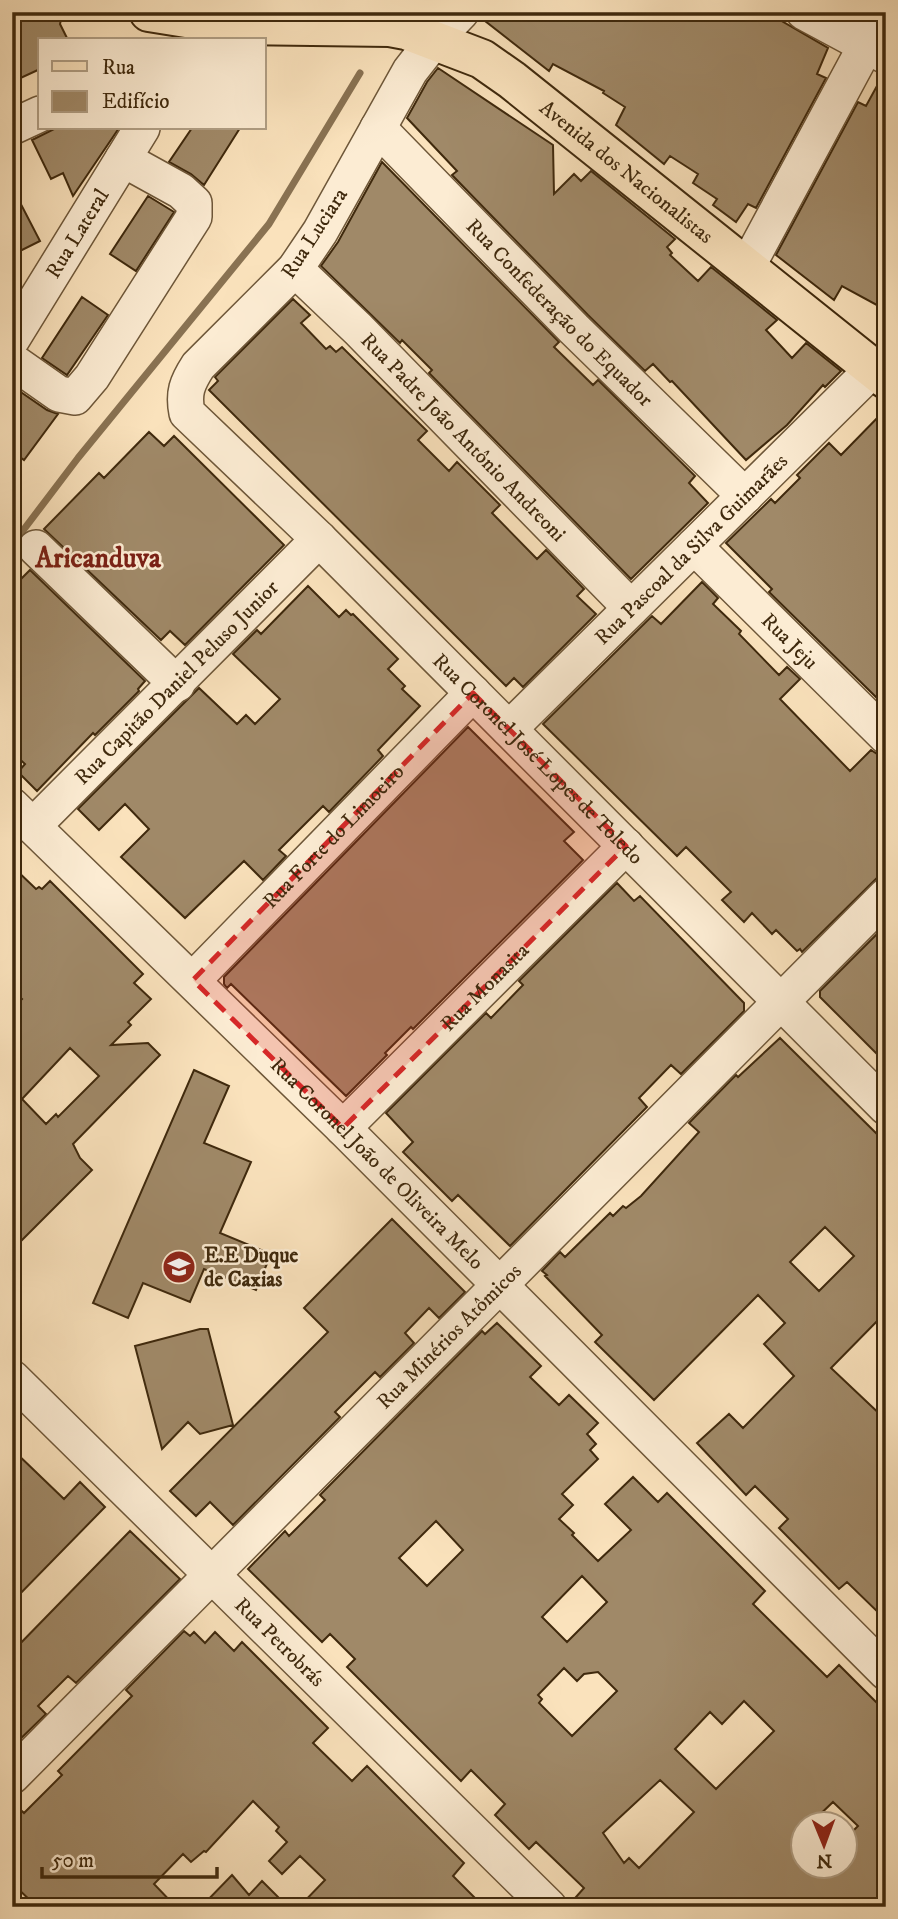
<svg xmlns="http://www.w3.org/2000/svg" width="898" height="1919" font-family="'IM FELL DW Pica',serif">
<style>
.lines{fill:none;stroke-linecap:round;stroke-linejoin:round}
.stream{stroke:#897252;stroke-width:7}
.building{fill:#a08968;stroke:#3f290d;stroke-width:2;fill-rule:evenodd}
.minor-casing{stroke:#6e5739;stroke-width:38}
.major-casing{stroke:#3f290d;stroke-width:42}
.minor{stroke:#fcecd3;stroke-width:35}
.major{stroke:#fae2bc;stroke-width:38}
.marked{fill:#d62828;fill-opacity:0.2;stroke:#d62828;stroke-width:5;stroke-dasharray:14 9;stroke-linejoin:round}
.labels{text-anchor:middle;stroke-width:5;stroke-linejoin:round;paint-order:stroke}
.street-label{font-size:21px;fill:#3f290d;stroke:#fcecd3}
.poi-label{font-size:21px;font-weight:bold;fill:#3f290d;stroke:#fcecd3;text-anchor:start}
.district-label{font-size:28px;font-weight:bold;fill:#7a1f14;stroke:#fcecd3}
</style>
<rect width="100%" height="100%" fill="#fae2bc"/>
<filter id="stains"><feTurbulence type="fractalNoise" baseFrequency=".00286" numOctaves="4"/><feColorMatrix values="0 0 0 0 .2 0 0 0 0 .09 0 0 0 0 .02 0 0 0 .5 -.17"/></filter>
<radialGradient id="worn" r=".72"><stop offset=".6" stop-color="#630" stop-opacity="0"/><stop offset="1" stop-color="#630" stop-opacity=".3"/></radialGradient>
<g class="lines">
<path class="stream" d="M12,545l66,-87 191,-234 91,-151"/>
</g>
<path class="building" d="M12,12h37l13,3 -2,9 8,16h-28v29l-28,13z
M481,12h285l62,36 -11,26 9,4 -70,130 -8,-4 -12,18 -23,-17 4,-6 -24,-16 5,-9 -28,-18 -6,8 -48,-39 9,-18 -22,-14 1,-2 -51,-27 -4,7 -69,-54z
M438,68l115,77 1,49 20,-20 7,7 10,-10 84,68 -8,8 5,6 -2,2 28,26 13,-14 66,53 -11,10 26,28 14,-15 35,28 -16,16 -2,-2 -36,40 -41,35 -74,-79 -2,1 -17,-18 -8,7 -57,-56 -136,-140 5,-4 -50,-53 20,-36z
M883,75l3,1v234l-44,-24 -8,14 -58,-45 82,-153 8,4z
M56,128h63l-46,68 -10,-23 -12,6 -19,-39z
M192,128h48l-36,57 -13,-11 -22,-12z
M382,162l177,180 -5,5 39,38 5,-5 97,96 -6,7 19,20 -77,76 -202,-206 3,-3 -30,-30 -2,3 -79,-77 17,-24z
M12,187l28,54 -28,14z
M148,196l26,16 -38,59 -26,-17z
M82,297l26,18 -41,60 -25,-17z
M293,299l17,16 -9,8 25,26 4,-3 6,6 6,-5 85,84 -9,9 31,31 8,-9 43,43 -8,8 45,46 9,-9 38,39 -7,7 19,18 -73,73 -9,-9 -8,8 -297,-296 9,-9 -3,-4z
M12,386l35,24 11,4 -34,46 -12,-9z
M886,409v120l-7,6 7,7v149l-8,8 -109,-107 3,-3 -46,-46 45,-44 4,4 25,-25 -3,-3 32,-32 12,12z
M149,432l15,14 10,-10 110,109 -99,100 -15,-14 -9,9 -117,-111 55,-56 5,5z
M30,570l115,111 -7,8 1,2 -44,44 -2,-2 -56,58 -19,-19 7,-8 -13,-12v-164z
M702,582l16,16 -5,6 28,27 -2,3 40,41 8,-8 13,12 -20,20 70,72 21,-21 15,10v20l-8,8 8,8v73l-84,83 -2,-3 -3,2 -21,-21 -4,4 -20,-21 -8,9 -22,-22 9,-8 -45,-45 -9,9 -134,-132 109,-108 9,8z
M308,586l31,31 7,-7 5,5 2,-1 45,45 -10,10 17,17 -3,3 18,17 -42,44 5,6 -54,56 -6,-6 -44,44 7,6 -23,24 -19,-19 -59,57 -64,-61 28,-28 -24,-25 -26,26 -21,-21 121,-121 38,36 9,-9 9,9 25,-25 -47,-45 24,-24 4,4z
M468,727l106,105 -10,9 19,19 -170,169 -2,-2 -26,26 2,2 -41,41 -115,-112 -4,4 -3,-4v-7z
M12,866l24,23 3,-2 3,2 8,-8 93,93 -9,9 17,16 -23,23 3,3 -20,20 37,-2 12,12 -87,89 7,14 12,12 -80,80v-241l10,-10 -10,-9zM70,1048l29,28 -41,41 -2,-3 -10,10 -24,-25z
M617,883l17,18 6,-5 104,107v8l-63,63 -10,-9 -32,33 8,9 -137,139 -52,-51 -6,6 -49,-49 10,-10 -27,-29 100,-100 5,5 32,-33 -4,-4z
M886,925v138l-66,-66v-6z
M780,1038l106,105v169l-55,56 55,52v200l-39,-38 -8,7 -60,-61 9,-9 -33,-33 -9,9 -49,-52 32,-29 14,14 51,-52 -30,-32 21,-21 -27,-28 -104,105 -59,-58 7,-7 -57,-59 2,-1 -5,-4 18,-19 5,5 45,-44 3,3 10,-10 3,2 15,-12 58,-64 -10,-9 47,-48 2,2zM825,1227l29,29 -35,35 -29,-29z
M194,1070l35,16 -25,57 47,19 -31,71 51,21 -15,36 -52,-21 -14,33 -47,-19 -15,35 -35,-15z
M392,1219l73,73 -26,26 -10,-10 -24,25 9,10 -34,34 -5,-5 -40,40 5,5 -107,108 -23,-23 -14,14 -26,-25 158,-159 -24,-24z
M497,1323l44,43 -11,11 29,28 10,-10 29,28 -11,11 9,10 -6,6 8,9 -36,35 11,11 -14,14 15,14 -2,2 26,26 33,-31 -26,-26 28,-27 25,25 9,-9 98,98 -12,13 74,73 12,-12 47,47v195h-300l-10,-10 8,-9 -48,-46 -7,7 -34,-34 10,-11 -34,-34 -10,11 -114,-114 8,-8 -25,-25 -8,8 -74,-73 37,-38 4,5 36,-36 -5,-5 162,-164 3,3zM436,1521l27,29 -36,36 -28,-28zM582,1576l25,26 -40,40 -25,-25zM564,1668l13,13 7,-7 14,-2 19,19 -45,45 -33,-33 3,-4 -4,-4zM744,1701l30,30 -58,58 -41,-40 35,-37 12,12zM660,1780l34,32 -55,56 -10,-10 -5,5 -21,-30zM833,1802l25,24 -13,13v27h-42v-42h7z
M200,1329h8l25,96 -33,9 -12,-12 -26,27 -27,-103z
M12,1449l52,50 16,-17 25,25 -93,95z
M130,1531l50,48 -104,104 -8,-7 -30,30 8,8 -34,33v-95z
M184,1631l6,5 4,-4 11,11 10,-11 19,19 8,-9 86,86 -15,15 39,38 15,-15 97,97 -11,13 31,31h-185l26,-27 -25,-24 -18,18 -13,-13 18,-19 -11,-11 3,-4 -26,-26 -47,51 -2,-1 -13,11 -8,-8 -29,30 22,23h-139l-25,-24v-81l12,11 38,-38 -4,-4 74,-75 -6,-6z
M232,1875l17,20 13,-14 26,26h-87z"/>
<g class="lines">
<defs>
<g id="minor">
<path id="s1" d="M461,12l-26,27 -25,32 -90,161 -25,37 -97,97c-11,17 -15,27 -11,47l132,126 567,568"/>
<path d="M804,12l82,44"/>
<path d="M12,127l28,-13"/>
<path id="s2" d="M378,128l196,201 171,167"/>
<path d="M747,267l137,-255"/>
<path id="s3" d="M295,269l63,60 273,279"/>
<path id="s4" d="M12,339l130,-211"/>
<path d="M12,361l47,33 16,3 17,-20 102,-160v-14l-13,-12 -58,-32"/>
<path id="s5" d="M694,546l192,190"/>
<path d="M36,548l141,136"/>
<path id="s6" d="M509,729l364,-360"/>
<path id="s7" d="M12,806l331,322 543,544"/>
<path id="s8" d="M33,826l286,-287"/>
<path id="s9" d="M193,980l280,-287"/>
<path id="s10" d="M343,1128l283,-282"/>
<path id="s11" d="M12,1378l537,529"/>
<path id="s12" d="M12,1776l874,-880"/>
</g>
<g id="major">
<path id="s13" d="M149,12l81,13 160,2 16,3 76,29 30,21 374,299"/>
</g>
</defs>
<use href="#minor" class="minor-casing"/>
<use href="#major" class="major-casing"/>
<use href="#minor" class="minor"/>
<use href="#major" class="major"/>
</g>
<path class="marked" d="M473,693l153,153 -283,282 -150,-148z"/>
<defs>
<symbol id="school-disc" viewBox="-11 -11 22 22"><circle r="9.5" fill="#8f2418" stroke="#fcecd3"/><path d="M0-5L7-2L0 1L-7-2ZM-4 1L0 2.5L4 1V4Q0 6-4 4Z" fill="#fff"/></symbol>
</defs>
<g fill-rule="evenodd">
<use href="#school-disc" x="160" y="1248" width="38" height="38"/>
</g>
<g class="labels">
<g class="street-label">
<text dy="7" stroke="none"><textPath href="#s13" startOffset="523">Avenida dos Nacionalistas</textPath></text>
<text dy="7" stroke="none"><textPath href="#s4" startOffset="124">Rua Lateral</textPath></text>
<text transform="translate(314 233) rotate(-57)" y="7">Rua Luciara</text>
<text dy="7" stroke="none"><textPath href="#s2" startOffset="259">Rua Confederação do Equador</textPath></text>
<text dy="7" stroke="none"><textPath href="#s3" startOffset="238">Rua Padre João Antônio Andreoni</textPath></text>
<text dy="7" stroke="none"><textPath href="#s6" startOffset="256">Rua Pascoal da Silva Guimarães</textPath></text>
<text dy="7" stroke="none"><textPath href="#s5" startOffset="135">Rua Jeju</textPath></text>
<text dy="7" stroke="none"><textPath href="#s8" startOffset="203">Rua Capitão Daniel Peluso Junior</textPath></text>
<text dy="7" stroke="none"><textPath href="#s1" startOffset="987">Rua Coronel José Lopes de Toledo</textPath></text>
<text dy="7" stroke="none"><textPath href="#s9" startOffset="201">Rua Forte do Limoeiro</textPath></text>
<text dy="7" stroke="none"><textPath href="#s10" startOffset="200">Rua Monasita</textPath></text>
<text dy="7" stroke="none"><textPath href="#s7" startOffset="511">Rua Coronel João de Oliveira Melo</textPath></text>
<text dy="7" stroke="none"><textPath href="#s12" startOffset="620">Rua Minérios Atômicos</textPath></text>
<text dy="7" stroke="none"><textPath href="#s11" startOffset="376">Rua Petrobrás</textPath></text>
</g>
<g class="poi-label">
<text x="204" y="1262">E.E Duque<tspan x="204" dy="24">de Caxias</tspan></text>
</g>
<g class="district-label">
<text x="98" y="567">Aricanduva</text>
</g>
</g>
<rect width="898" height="1919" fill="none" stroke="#fae2bc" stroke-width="42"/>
<rect x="14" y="14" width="870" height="1891" fill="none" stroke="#3f290d" stroke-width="3.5"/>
<rect x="21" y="21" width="856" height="1877" fill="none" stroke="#3f290d" stroke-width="2"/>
<rect x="38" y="38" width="228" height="91" fill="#fcecd3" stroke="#b09e84" stroke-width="2"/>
<rect x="52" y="61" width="35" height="10" fill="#fae2bc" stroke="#b09e84" stroke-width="2"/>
<text x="102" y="74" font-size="21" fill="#3f290d">Rua</text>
<rect x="52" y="91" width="35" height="21" fill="#a08968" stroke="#b09e84" stroke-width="2"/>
<text x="102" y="108" font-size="21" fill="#3f290d">Edifício</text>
<g transform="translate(824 1845) rotate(179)"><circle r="33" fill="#fcecd3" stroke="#b09e84" stroke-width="2"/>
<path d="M0-5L12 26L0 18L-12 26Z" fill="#8f2418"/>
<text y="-10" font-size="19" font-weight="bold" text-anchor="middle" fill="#3f290d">N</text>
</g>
<path d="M42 1867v10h175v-10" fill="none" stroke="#3f290d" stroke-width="3.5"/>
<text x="52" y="1867" font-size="21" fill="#3f290d" stroke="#fcecd3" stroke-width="5" paint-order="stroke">50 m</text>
<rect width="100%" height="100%" filter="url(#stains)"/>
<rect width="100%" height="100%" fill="url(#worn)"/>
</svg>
